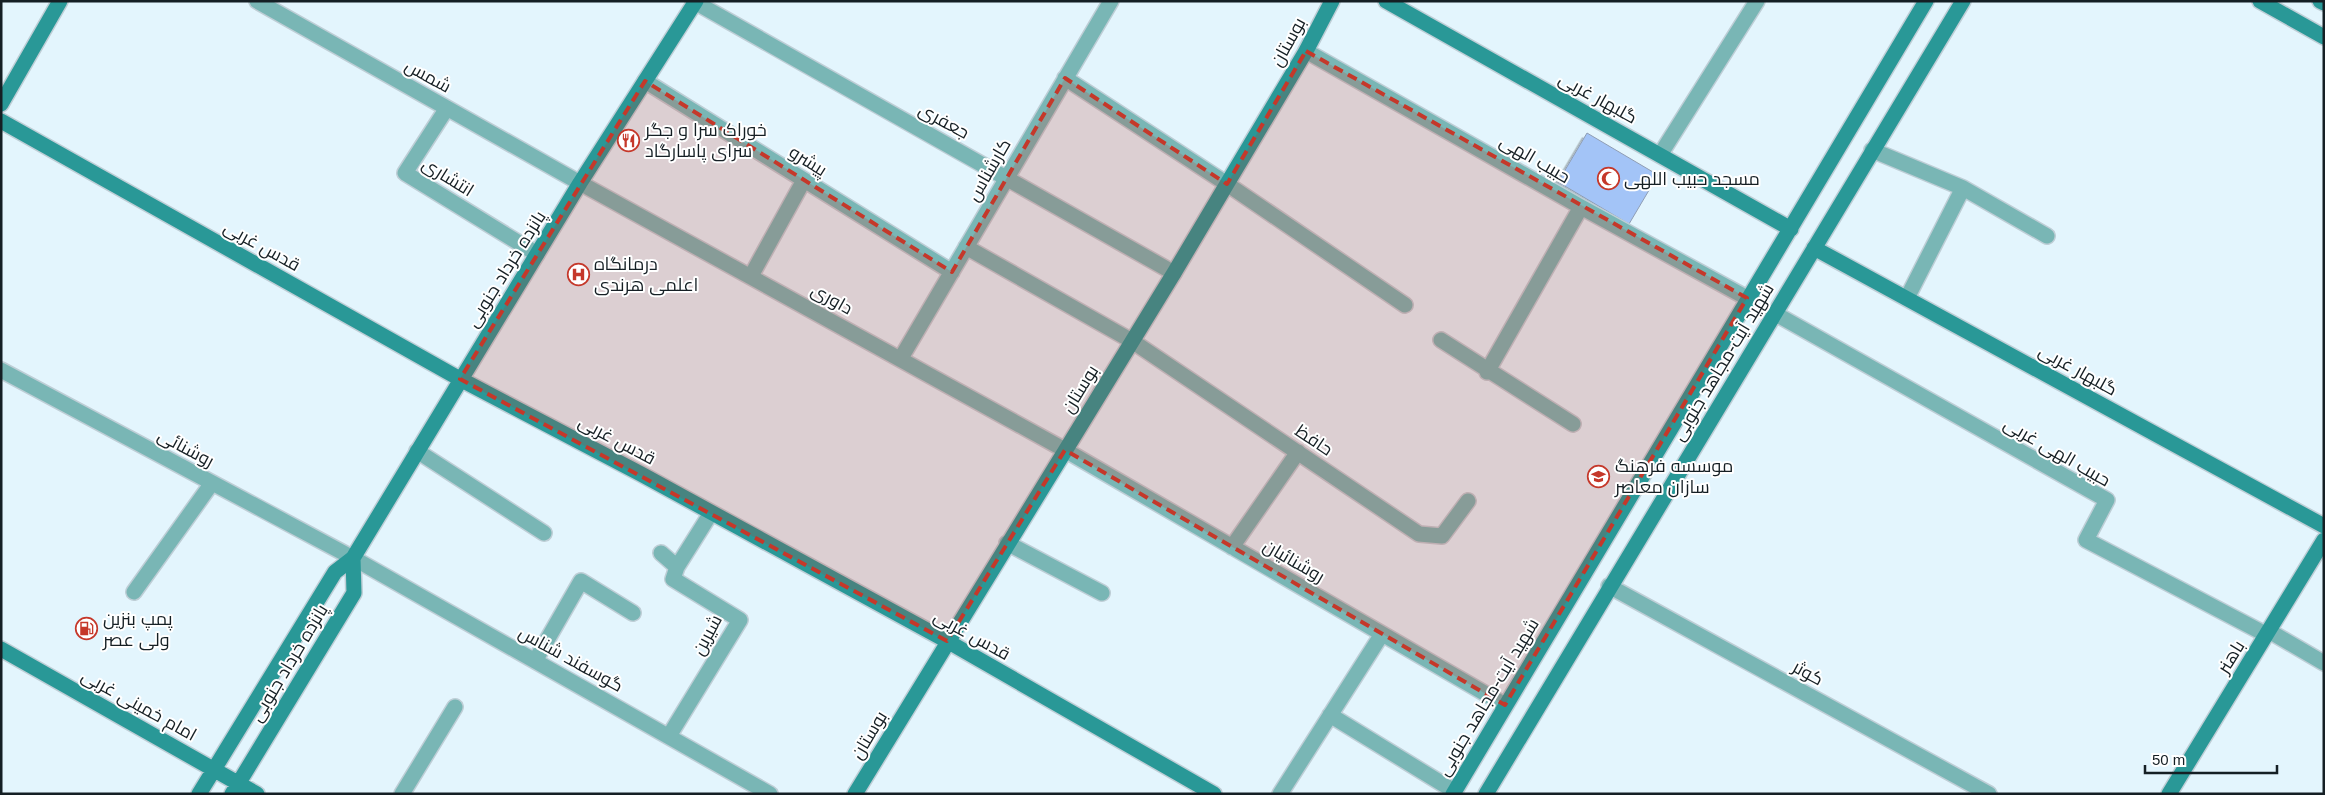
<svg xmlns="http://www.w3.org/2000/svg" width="2325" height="795" font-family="Helvetica,Cairo,sans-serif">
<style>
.building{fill:#a3c4f7;stroke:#8f9db3;filter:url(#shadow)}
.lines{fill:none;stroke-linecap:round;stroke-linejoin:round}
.street-casing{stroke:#beced6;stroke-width:18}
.secondary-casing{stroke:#beced6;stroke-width:18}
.street{stroke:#79b6b5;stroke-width:15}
.secondary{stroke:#299897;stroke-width:15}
.marked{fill:#c5382a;fill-opacity:0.2;stroke:#c5382a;stroke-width:4;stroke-dasharray:10 6;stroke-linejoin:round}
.labels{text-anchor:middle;stroke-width:4;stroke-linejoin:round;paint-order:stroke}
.street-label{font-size:18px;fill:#151f24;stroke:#fff}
.poi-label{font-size:18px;fill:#151f24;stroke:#fff;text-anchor:start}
</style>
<defs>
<filter id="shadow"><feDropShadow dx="-4.5" dy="4.5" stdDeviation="0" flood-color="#0004"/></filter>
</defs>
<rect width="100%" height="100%" fill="#e3f5fd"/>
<path class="building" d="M1587,133l71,42 -29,49 -71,-42z"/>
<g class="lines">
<defs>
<path id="street" d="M257,1l323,182 485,267 440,255
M693,1l481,272
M1306,51l275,156 166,91
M1065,78l162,106 178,121
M645,81l307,191
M447,108l-42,65 132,81
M1872,150l91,38 84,48
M1660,155l97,-154
M966,247l166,94 287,193 23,2 26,-35
M751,276l53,-96
M1907,298l56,-110
M1774,313l333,187 -21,40 181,95
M1441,340l132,84
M901,358l210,-357
M1,370l352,188 417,236
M1487,372l94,-165
M417,451l127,82
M1007,543l95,50
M1232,547l66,-95
M661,553l16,14 -4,12 67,41 -71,116
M677,567l34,-54
M1609,586l380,208
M134,592l78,-109
M2269,631l55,32
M535,661l46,-80 52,32
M1330,715l124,76
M402,794l53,-87
M1280,794l102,-160"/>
<path id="secondary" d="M1386,1l405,228
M2260,1l64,36
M2320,1l4,2
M1,104l59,-103
M1,121l459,258 181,95 306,167 267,153
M1814,248l510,278
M1,649l256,145
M199,794l136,-222 18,-14 227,-375 116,-182
M232,794l122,-201 -1,-35
M855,794l319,-521 132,-222 26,-50
M1453,794l473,-793
M1486,794l477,-793
M2169,794l155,-254"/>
</defs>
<use href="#street" class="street-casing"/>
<use href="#secondary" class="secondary-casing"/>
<use href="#street" class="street"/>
<use href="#secondary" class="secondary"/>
</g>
<path class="marked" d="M1306,51l441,247 -242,407 -440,-255 -118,191 -487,-262 185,-298 307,191 113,-194 162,106z"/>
<defs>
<symbol id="restaurant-ring" viewBox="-11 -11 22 22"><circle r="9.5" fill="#fff" stroke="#c5382a" stroke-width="1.5"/><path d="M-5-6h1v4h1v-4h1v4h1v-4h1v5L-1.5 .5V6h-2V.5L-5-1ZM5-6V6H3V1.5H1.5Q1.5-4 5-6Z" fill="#c5382a"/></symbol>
<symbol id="mosque-ring" viewBox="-11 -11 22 22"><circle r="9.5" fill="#fff" stroke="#c5382a" stroke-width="1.5"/><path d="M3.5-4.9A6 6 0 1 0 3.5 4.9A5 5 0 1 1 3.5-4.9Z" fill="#c5382a"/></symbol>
<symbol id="hospital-ring" viewBox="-11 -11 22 22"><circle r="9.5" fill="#fff" stroke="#c5382a" stroke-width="1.5"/><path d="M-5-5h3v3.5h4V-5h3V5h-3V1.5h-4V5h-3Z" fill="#c5382a"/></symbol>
<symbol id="school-ring" viewBox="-11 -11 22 22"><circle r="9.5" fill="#fff" stroke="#c5382a" stroke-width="1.5"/><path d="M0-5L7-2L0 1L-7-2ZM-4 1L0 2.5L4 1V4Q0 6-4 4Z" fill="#c5382a"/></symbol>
<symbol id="fuel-ring" viewBox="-11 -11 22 22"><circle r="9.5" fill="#fff" stroke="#c5382a" stroke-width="1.5"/><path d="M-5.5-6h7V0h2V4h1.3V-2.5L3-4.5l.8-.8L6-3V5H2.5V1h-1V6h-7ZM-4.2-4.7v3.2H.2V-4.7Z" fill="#c5382a"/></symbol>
</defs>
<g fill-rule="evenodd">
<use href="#restaurant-ring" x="616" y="128" width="25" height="25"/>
<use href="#mosque-ring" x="1596" y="166" width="25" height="25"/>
<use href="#hospital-ring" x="566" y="262" width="25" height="25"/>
<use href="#school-ring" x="1586" y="464" width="25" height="25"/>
<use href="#fuel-ring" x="74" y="616" width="25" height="25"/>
</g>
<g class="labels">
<g class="street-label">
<text transform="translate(1288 42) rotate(-61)" y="6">بوستان</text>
<text transform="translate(428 76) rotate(29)" y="6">شمس</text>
<text transform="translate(1598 98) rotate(29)" y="6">گلبهار غربی</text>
<text transform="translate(944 121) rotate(29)" y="6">جعفری</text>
<text transform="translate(1535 159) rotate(30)" y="6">حبیب الهی</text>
<text transform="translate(808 161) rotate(32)" y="6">پیشرو</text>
<text transform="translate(989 170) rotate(-60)" y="6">کارشناس</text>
<text transform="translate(448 177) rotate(32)" y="6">انتشاری</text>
<text transform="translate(262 246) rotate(29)" y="6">قدس غربی</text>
<text transform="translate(506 269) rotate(-58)" y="6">پانزده خرداد جنوبی</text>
<text transform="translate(832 299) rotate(29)" y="6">داوری</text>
<text transform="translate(1723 362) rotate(-59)" y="6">شهید آیت-مجاهد جنوبی</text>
<text transform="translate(2078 370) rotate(29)" y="6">گلبهار غربی</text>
<text transform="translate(1080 389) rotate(-58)" y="6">بوستان</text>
<text transform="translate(617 440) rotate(28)" y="6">قدس غربی</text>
<text transform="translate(1314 440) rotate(34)" y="6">حافظ</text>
<text transform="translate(186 448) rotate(28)" y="6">روشنائی</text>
<text transform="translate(2057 452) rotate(30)" y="6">حبیب الهی غربی</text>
<text transform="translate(1294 561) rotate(30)" y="6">روشنائیان</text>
<text transform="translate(707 635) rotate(-62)" y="6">شیرین</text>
<text transform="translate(972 635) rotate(29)" y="6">قدس غربی</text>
<text transform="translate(2231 657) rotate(-58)" y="6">باهنر</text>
<text transform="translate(571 659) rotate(29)" y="6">گوسفند شناس</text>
<text transform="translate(289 663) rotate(-59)" y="6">پانزده خرداد جنوبی</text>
<text transform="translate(1808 673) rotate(29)" y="6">کوثر</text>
<text transform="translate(1488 697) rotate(-59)" y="6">شهید آیت-مجاهد جنوبی</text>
<text transform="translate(139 705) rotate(29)" y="6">امام خمینی غربی</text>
<text transform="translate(869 735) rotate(-59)" y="6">بوستان</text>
</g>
<g class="poi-label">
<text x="645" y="136">خوراک سرا و جگر<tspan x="645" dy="21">سرای پاسارگاد</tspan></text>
<text x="1624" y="185">مسجد حبیب اللهی</text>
<text x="594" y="270">درمانگاه<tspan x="594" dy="21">اعلمی هرندی</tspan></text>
<text x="1615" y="472">موسسه فرهنگ<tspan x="1615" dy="21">سازان معاصر</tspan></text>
<text x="103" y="625">پمپ بنزین<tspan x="103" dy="21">ولی عصر</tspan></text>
</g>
</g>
<rect width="2325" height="795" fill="none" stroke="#151f24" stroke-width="5"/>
<path d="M2145 765v8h132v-8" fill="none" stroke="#151f24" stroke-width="2.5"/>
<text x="2152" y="765" font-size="15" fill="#151f24" stroke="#ffffff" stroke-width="4" paint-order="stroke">50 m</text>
</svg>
